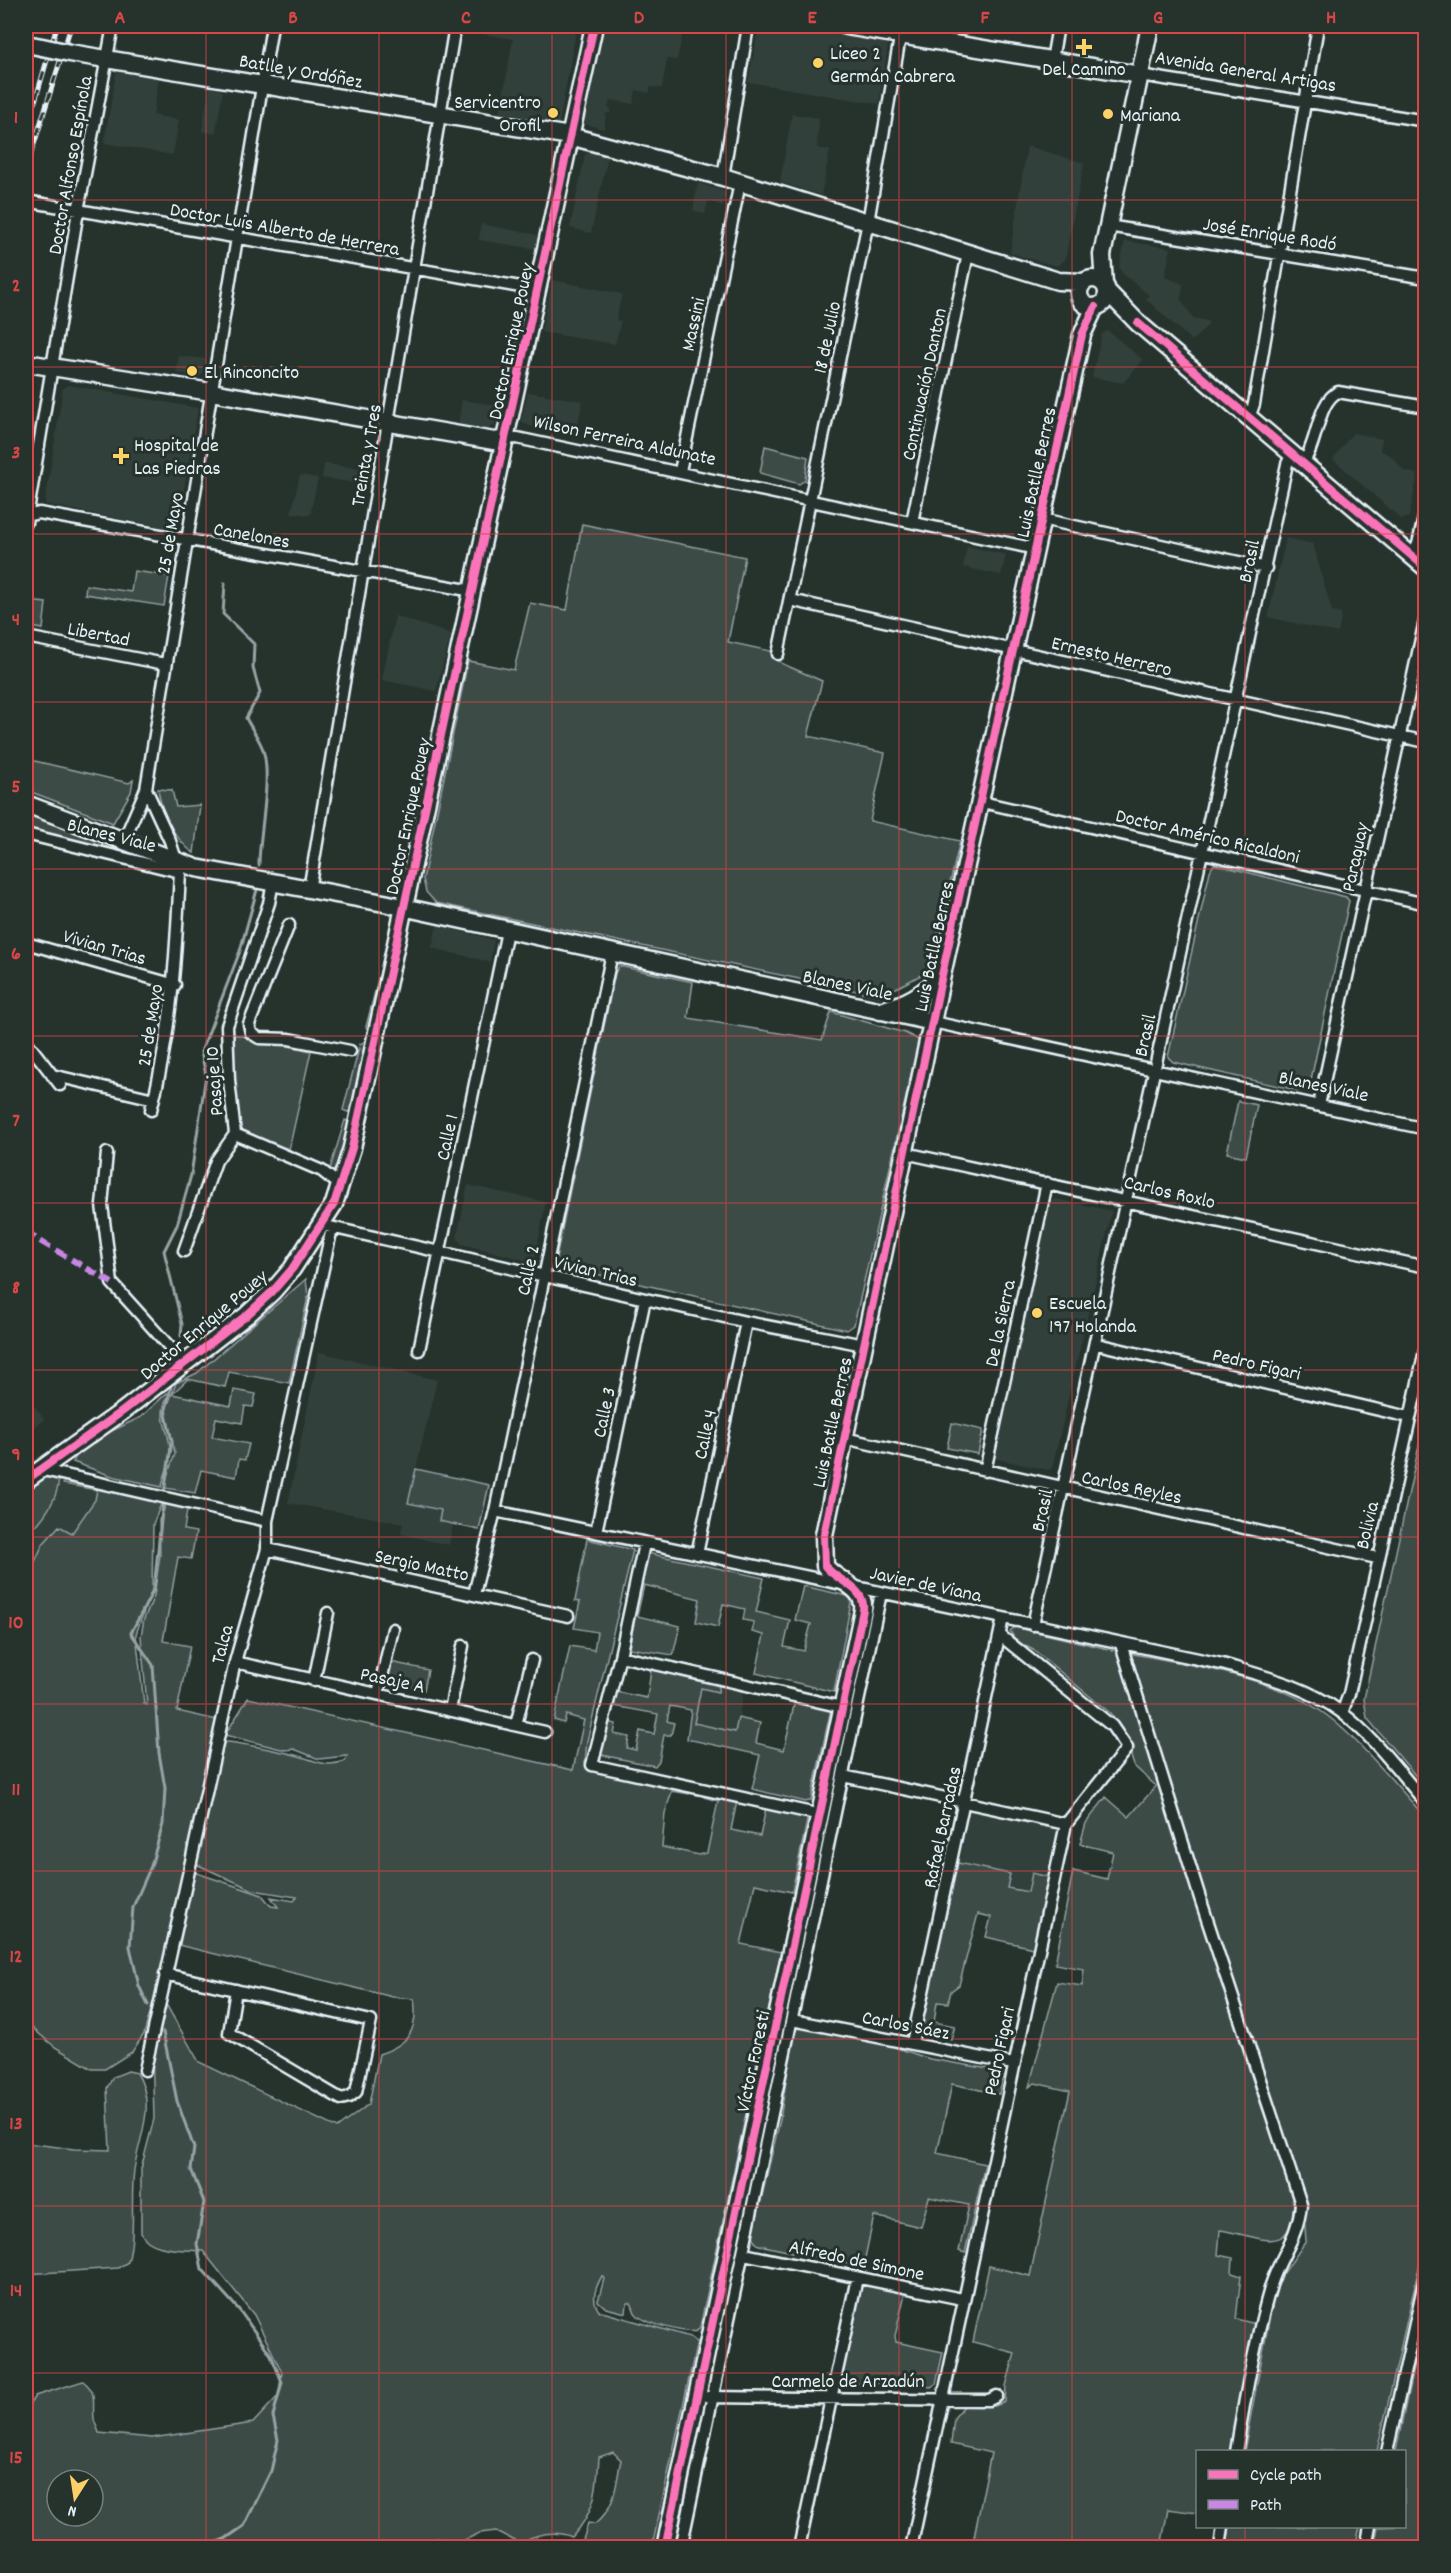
<svg xmlns="http://www.w3.org/2000/svg" width="1451" height="2573" font-family="Dekko,sans-serif">
<style>
.built{fill:#333f3a}
.green{fill:#3e4b47;stroke:#939ea0;stroke-width:1.5;fill-rule:evenodd}
.lines{fill:none;stroke-linecap:round;stroke-linejoin:round}
.stream{stroke:#98a3a5;stroke-width:3}
.street-casing{stroke:#e8f1f8;stroke-width:15}
.secondary-casing{stroke:#e8f1f8;stroke-width:21}
.street{stroke:#26332d;stroke-width:10}
.secondary{stroke:#26332d;stroke-width:16}
.rail-casing{stroke:#e8f1f8;stroke-width:5}
.rail{stroke:#26332d;stroke-width:3;stroke-dasharray:9;stroke-linecap:butt}
.secondary-bridge-casing{stroke:#e8f1f8;stroke-width:21;stroke-linecap:butt}
.secondary-bridge{stroke:#26332d;stroke-width:16}
.quiet{stroke:#c787e3;stroke-width:6;stroke-dasharray:12 6;stroke-linecap:butt}
.cycleway-casing{stroke:#26332d;stroke-width:11}
.cycleway{stroke:#fb73b8;stroke-width:8}
.grid{fill:none;stroke:#d94647;stroke-width:1.5;stroke-opacity:0.55}
.poi-dot{fill:#ffd166;stroke:#26332d;stroke-width:2}
.labels{text-anchor:middle;stroke-width:6;stroke-linejoin:round;paint-order:stroke}
.poi-label{font-size:20px;fill:#e8f1f8;stroke:#26332d;text-anchor:start}
.street-label{font-size:20px;fill:#e8f1f8;stroke:#26332d}
.neatline{fill:none;stroke:#d94647;stroke-width:2}
.grid-label{font-size:20px;text-anchor:middle;font-weight:bold;fill:#d94647}
</style>
<rect width="100%" height="100%" fill="#26332d"/>
<filter id="ink" filterUnits="userSpaceOnUse"><feTurbulence type="fractalNoise" baseFrequency=".0167" numOctaves="2"/><feDisplacementMap in="SourceGraphic" scale="12" xChannelSelector="R" yChannelSelector="G"/><feConvolveMatrix kernelMatrix="1 2 1 2 8 2 1 2 1" color-interpolation-filters="sRGB"/></filter>
<g filter="url(#ink)">
<path class="built" d="M467,26h110l-18,98 -59,-11 13,-74 -47,-8z
M603,26h81l-7,34 -10,-1 -5,29 -11,-1 -2,6 -13,-3 -3,14 -23,-4 -2,8 3,1 -1,4h-4l-2,16 -22,-6z
M759,26h37l87,15 5,4 -9,59 -131,-22z
M123,70l36,7 -6,38 26,5 -6,35 -69,-12 12,-69z
M209,87l14,4 -8,43 -13,-3z
M792,114l27,4 -2,30 13,2 -9,45 -41,-13z
M1027,146l57,17 -19,97 -8,6 -47,-13z
M591,151l17,5 -17,77 -21,-5 15,-73z
M698,183l28,9 -3,14 -15,-5 -3,13 -12,-4z
M481,224l57,11 -3,14 -56,-9z
M1125,241l46,7 -6,29 18,7 -2,16 12,18 15,3v4l-16,16 -46,-42 3,-4 -27,-22 -3,-6z
M552,280l70,14 -6,26 5,1 -6,23 -74,-12z
M1108,331l35,29 -20,23 -31,-6 10,-43z
M179,356l27,3 -2,14 -4,3 -24,-3z
M68,385l130,23 -21,122 -132,-26 18,-116z
M528,392l55,9 -8,34 -45,-9 -9,-5z
M462,400l38,6 -3,16 -12,9 -27,-5z
M1353,433l29,6 -2,11 11,6 13,15 14,3 -9,43 -8,2 -68,-60z
M324,464l44,5 -4,15 -42,-6z
M300,475l18,3 -8,37 -19,-2z
M1286,538l27,6 19,68 10,2 -4,19 -70,-16z
M967,546l39,9 -5,20 -38,-8z
M395,616l56,18 -15,57 -54,-11z
M437,925l57,15 -4,22 -58,-14z
M468,1185l78,17 -11,55 -6,4 -67,-17 -5,-7z
M1056,1199l56,12 -60,257 -4,2 -51,-11 -2,-4 56,-253z
M319,1352l118,28 -29,122 33,8 -2,11 14,3 -4,21 -48,-11 2,-11 -115,-20z
M26,1395l18,24 -18,16z
M59,1484l38,6 -2,10 -23,34 -29,10 -10,22 -7,-1v-42l7,5 8,-8z
M719,1683l25,6 -8,43 -42,-9 7,-35z
M970,1810l90,18 -12,49 -16,-4 -3,19 -22,-4 3,-14 -51,-11z"/>
<path class="green" d="M765,446l43,11 -3,23 -6,4 -39,-11z
M582,524l163,33 -17,85 47,10 -1,5 9,7 39,17 -14,55 77,17 -15,68 90,20 -27,114 -10,19 -42,22 -445,-93 -10,-11 -3,-13 45,-218 46,9 16,-67 37,7z
M134,571l35,5 -5,30 -79,-12 1,-9 45,7z
M28,601l18,2 -3,26 -17,-3z
M26,759l103,24 4,-3 -2,12 -18,31 -87,-33z
M158,789l14,1 4,17 24,-2 -6,48c-19,-12 -33,-42 -36,-64z
M26,810l143,54 -143,-32z
M1214,864l132,33 3,4 -40,188 -9,2 -127,-29 -5,-5 42,-186z
M393,920l-23,114 -4,-7z
M619,966l74,16 -5,36 134,22 9,-28 74,21 14,7 -65,285 -7,5 -287,-64 -4,-8 59,-285z
M228,1033l83,18 -23,103 -48,-22z
M366,1041l-16,72 -7,-3 17,-66z
M1238,1101l19,4 -11,52 -19,-4z
M345,1120l4,2 -1,14 -15,40 -4,-4z
M306,1279l2,18 -19,86 -60,-11 -4,15 -37,-8 -16,15 59,12 3,-16 22,4 -3,13 -8,-1 -3,17 -26,-5 -4,19 37,7 -4,16 -6,-1 -3,18 -35,-7 -6,23 -30,-5 1,-9 9,-25 -9,-44 10,-27 21,-10z
M167,1393l2,1c-15,26 3,35 1,61 0,11 -7,21 -8,32l-50,-11 -39,-14 9,-17 59,-28z
M1425,1418l1,369h-1l-58,-69 -3,-19z
M952,1423l31,7 -5,24 -31,-6z
M416,1469l73,16 -10,45 -40,-9 2,-11 -33,-7z
M48,1475l11,1c0,20 -13,39 -26,53l-7,-6v-31z
M66,1476l96,26 -9,22 -1,65 -16,45 8,70 3,1 -6,-69 3,-17 10,-23 6,-41 -1,-35 5,-10 1,-12 23,5 -4,27 12,2 -5,27 -13,-2 -15,84 27,5 -13,65 40,9 -57,258 -16,56 -12,18 -27,17h-13l-37,-22 -29,-24v-458l7,1 10,-22 16,-18 13,7 23,-33 2,-10 -34,-6z
M587,1539l46,11 -46,191 -2,22 4,5 102,23 -2,3 -17,-3 -7,22 -3,34 37,8 8,-2 11,-52 -14,-4 -3,-4 36,8 -6,29 29,6 6,-28 42,8 -16,76 -37,-8 -14,60 40,8 -81,375 -3,4c-10,3 -52,-8 -60,-16 -4,-3 -3,-8 -6,-12h-4l-1,10 -20,-5 -8,-7 6,-22 -2,-3c-7,12 -11,24 -3,35l91,26 7,5 -45,205h-71l7,-24 7,1c22,-18 20,-38 26,-64l-8,-8 -14,5c-2,33 -4,55 -27,80 -16,-7 -38,-4 -51,7l-25,-13 -16,2 -22,10 -21,-5 -12,10h-399v-138l9,-14 48,-15c15,12 9,20 11,37 0,5 4,10 5,15l53,5 101,-15 25,-27 4,-24 -28,-57 -51,-64c-19,-2 -53,1 -62,-18v-64l13,-50 -2,-73 9,-41 6,1 32,56 138,66 32,-24 10,-50c28,-9 40,-23 35,-55l-21,-2 -215,-52 16,-73 68,23 9,11 7,1 -7,-10 23,4 3,-4 -44,-7 -57,-26 28,-122c9,-1 64,11 75,14 18,5 27,12 46,5l2,-5 -28,3 -25,-10 -9,1 -60,-15 23,-37 325,72 11,-50 -18,-5 -2,8 -10,-3 16,-74 24,4 3,-18 -23,-4 6,-26 -5,-1zM57,2480h36v36h-36z
M647,1553l117,25 -8,34 34,8 -6,27 20,4 7,-27 -16,-4 8,-34 49,11 -18,95 -78,-19 8,-38 -12,-3 2,-10 -11,-2 2,-11 -22,-5 -5,23 -22,-5 4,-23 -56,-14 -7,31 43,10 -7,29 -44,-7z
M873,1602l-157,775 -5,1 -3,-4 77,-351v-10l83,-406z
M1015,1627l102,24 139,440 38,105c0,65 -32,40 -74,34l-2,25 15,3 -1,15 9,3 -5,43 20,5 -23,127 -35,1 -1,61 -29,-4 -7,38h-189l19,-94 -40,-9 3,-26 10,-12h31l10,-4 1,-16 9,-33 -42,-11 16,-76 41,10 40,-185 -35,-8 -6,4 28,-105 25,4 2,-17 -29,-5 18,-93 34,8 6,-27 -33,-8 6,-21 20,-26 23,20 27,-31 -22,-20 -10,-34 -14,-19 -75,-62 -19,-10 -6,-10z
M1128,1653c62,11 157,26 206,68 33,28 62,64 91,96v424l-48,210h-133l29,-151 8,-23 25,-36 -4,-53 -44,-127z
M386,1661l42,9 -4,20 -38,-8z
M651,1670l68,13 -1,9 -17,-4 -7,35 41,9 3,-14 22,5 -4,20 28,7 11,-49 36,8 -20,91 -5,2 -54,-13 8,-34 -73,-16 4,-29 -21,-4 -3,15 7,2 -3,12h-7l-5,26 -4,5 -53,-11 -2,-4 7,-29 9,2 -2,10 15,3 -2,11 9,2 4,-19 14,3 4,-20 -44,-8 2,-14 31,6z
M958,1863l52,11 -3,14 21,4 4,-19 16,4 -15,71 -47,-11 5,-20 -13,-3 -19,71 -8,6 -3,12 -11,-1 -3,20 21,4 -4,14 -32,-6z
M802,2026l89,20 39,13 71,12 2,5 -4,18 -47,-10 -15,69 48,11 -20,89 -6,-2 10,-46 -40,-8 -8,30 -47,-11 -11,51 -104,-22 -4,-3 -2,-8 27,-114 13,-84 3,-8z
M128,2071l9,2c20,33 2,63 -3,97 -4,31 2,62 -6,92l-10,6 -92,6v-131l48,6 36,1 -3,-62 6,-11z
M856,2283l51,2 -12,51 1,6 47,10 -7,32 -5,3 -29,-4 -65,1z
M1425,2310v237h-51l4,-20 26,-1v-74l-8,-1z
M703,2408l2,4 -28,135 -7,1 31,-139z
M1230,2527v-1l130,1 -5,20h-129z"/>
<g class="lines">
<path class="stream" d="M225,583l-2,31 31,30 -1,24 7,25 -14,25c5,10 12,19 16,29 11,27 -3,87 -3,118
M181,1336l1,-12 -18,-73 13,-26 14,-50 15,-100 -5,-23 39,-101 18,-65
M164,1493l8,-52 -7,-28 6,-26
M148,2005l-9,-19 -9,-39 3,-40 18,-41 12,-42 2,-36 -6,-35 -6,-88 -22,-32 23,-44 9,-88
M163,2032l14,69 17,47 -3,21 13,33 -7,42 5,25 38,42 31,44 11,27 -9,34 5,24 -7,31 -27,55 -19,13 -22,9"/>
<defs>
<path id="street" d="M1052,60l6,-34
M1140,75l286,46
M723,177l25,-151
M26,201l512,89
M1108,226l318,52
M1249,418l5,-14 64,-378
M505,439l12,-1 519,111
M1303,463c15,-20 14,-61 35,-71l88,15
M680,471l60,-288
M26,516l13,-3 434,78
M1042,519l224,49
M912,522l56,-268
M26,523l52,-312 35,-185
M1412,557l6,-13 8,-35
M790,600l636,142
M26,637l139,27
M778,654l90,-432 34,-196
M982,802l444,102
M26,834l154,38 -10,-31 -24,-52
M123,842l23,-53 126,-763
M309,890l146,-864
M289,925l-40,99 2,9 8,5 30,1 61,12
M26,943l149,42
M933,1022l493,107
M26,1041l34,44
M52,1075l102,24
M1319,1105l107,-489
M151,1110c21,-78 25,-157 29,-238
M235,1134l87,37 19,15
M107,1153l-5,52 10,78 72,80
M905,1153l521,114
M326,1226l420,96 118,23
M184,1251l32,-90 19,-27 -6,-54 -2,-54 42,-123 4,-21
M1097,1344l312,73
M419,1350l88,-419
M844,1438l533,120
M39,1469l228,52
M985,1471l62,-288
M495,1511l727,153c41,12 84,22 119,48 32,24 58,60 85,91
M596,1532l49,-233
M644,1544l-24,112 -28,109 229,50
M267,1549l301,67
M697,1554l49,-232
M474,1594l21,-83 117,-558
M1033,1625l254,-1161 5,-10
M1121,1644l79,254 101,306c-3,34 -20,50 -30,81 -16,54 -26,111 -35,167
M620,1656l222,51
M235,1662l310,70
M314,1681l14,-68
M378,1694l15,-65
M450,1710l13,-64
M1342,1713l7,-19 77,-348
M516,1725l16,-65
M843,1776l223,48
M165,1974l206,47 -15,71 -7,5 -8,2 -112,-66 7,-43
M792,2020l221,44
M912,2043l91,-425
M145,2070l90,-408 32,-113v-28l65,-293
M744,2254l218,45
M708,2397l281,3 8,-4
M1387,2452l39,-179
M681,2548l200,-955
M799,2548l58,-270
M911,2548l155,-724 61,-76 -15,-22 -111,-90
M1220,2548l3,-22
M1366,2548l4,-22"/>
<path id="secondary" d="M846,26l294,49
M26,44l16,3
M70,53l500,83 153,41 335,104 26,1
M1079 293a14 14 0 1 1 28 0a14 14 0 1 1-28 0Z
M1104,284l-2,-29 48,-229
M1107,291l31,32 288,245
M26,363l185,29 283,49 11,-2
M26,804l170,64 188,35 549,119
M880,1011c26,-7 44,-17 62,-36
M26,1480l97,-69 124,-96 26,-24 19,-22 42,-65 18,-56 242,-1122
M665,2548l198,-938c3,-23 -26,-28 -38,-44l-1,-31 118,-560 140,-640 13,-28"/>
</defs>
<use href="#street" class="street-casing"/>
<use href="#secondary" class="secondary-casing"/>
<use href="#street" class="street"/>
<use href="#secondary" class="secondary"/>
<defs>
<path id="rail" d="M26,132l31,-106
M26,170l45,-144"/>
</defs>
<use href="#rail" class="rail-casing"/>
<use href="#rail" class="rail"/>
<defs>
<path id="secondary-bridge" d="M42,47l28,6"/>
</defs>
<use href="#secondary-bridge" class="secondary-bridge-casing"/>
<use href="#secondary-bridge" class="secondary-bridge"/>
<path class="quiet" d="M26,1230l12,10 74,43"/>
<defs>
<path id="cycleway" d="M1138,323l288,245
M26,1480l97,-69 124,-96 26,-24 19,-22 42,-65 18,-56 242,-1122
M665,2548l198,-938c3,-23 -26,-28 -38,-44l-1,-31 118,-560 140,-640 13,-28"/>
</defs>
<use href="#cycleway" class="cycleway-casing"/>
<use href="#cycleway" class="cycleway"/>
</g>
</g>
<path class="grid" d="M206,26v2522M379,26v2522M552,26v2522M726,26v2522M899,26v2522M1072,26v2522M1245,26v2426M26,200h1400M26,367h1400M26,534h1400M26,702h1400M26,869h1400M26,1036h1400M26,1203h1400M26,1370h1400M26,1537h1400M26,1704h1400M26,1871h1400M26,2039h1400M26,2206h1400M26,2373h1400M1245,2526v22"/>
<g class="poi-dot">
<path d="M1081 38h6v6h6v6h-6v6h-6v-6h-6v-6h6z"/>
<circle cx="818" cy="63" r="6"/>
<circle cx="553" cy="113" r="6"/>
<circle cx="1108" cy="114" r="6"/>
<circle cx="192" cy="371" r="6"/>
<path d="M118 447h6v6h6v6h-6v6h-6v-6h-6v-6h6z"/>
<circle cx="1037" cy="1313" r="6"/>
</g>
<g class="labels">
<g class="poi-label">
<text x="830" y="59">Liceo 2<tspan x="830" dy="23">Germán Cabrera</tspan></text>
<text x="1084" y="75" text-anchor="middle">Del Camino</text>
<text x="541" y="108" text-anchor="end">Servicentro<tspan x="541" dy="23">Orofil</tspan></text>
<text x="1120" y="121">Mariana</text>
<text x="204" y="378">El Rinconcito</text>
<text x="134" y="451">Hospital de<tspan x="134" dy="23">Las Piedras</tspan></text>
<text x="1049" y="1309">Escuela<tspan x="1049" dy="23">197 Holanda</tspan></text>
</g>
<g class="street-label">
<text transform="translate(301 70) rotate(10)" y="7">Batlle y Ordóñez</text>
<text transform="translate(1246 70) rotate(9)" y="7">Avenida General Artigas</text>
<text transform="translate(69 165) rotate(-80)" y="7">Doctor Alfonso Espínola</text>
<text transform="translate(285 228) rotate(10)" y="7">Doctor Luis Alberto de Herrera</text>
<text transform="translate(1270 233) rotate(9)" y="7">José Enrique Rodó</text>
<text transform="translate(692 324) rotate(-78)" y="7">Massini</text>
<text transform="translate(826 337) rotate(-78)" y="7">18 de Julio</text>
<text transform="translate(510 341) rotate(-78)" y="7">Doctor Enrique Pouey</text>
<text transform="translate(923 384) rotate(-78)" y="7">Continuación Danton</text>
<text transform="translate(625 439) rotate(12)" y="7">Wilson Ferreira Aldunate</text>
<text transform="translate(365 455) rotate(-80)" y="7">Treinta y Tres</text>
<text transform="translate(1035 472) rotate(-78)" y="7">Luis Batlle Berres</text>
<text transform="translate(169 533) rotate(-80)" y="7">25 de Mayo</text>
<text transform="translate(252 534) rotate(10)" y="7">Canelones</text>
<text transform="translate(1248 561) rotate(-78)" y="7">Brasil</text>
<text transform="translate(99 633) rotate(11)" y="7">Libertad</text>
<text transform="translate(1112 655) rotate(13)" y="7">Ernesto Herrero</text>
<text transform="translate(407 816) rotate(-78)" y="7">Doctor Enrique Pouey</text>
<text transform="translate(112 834) rotate(14)" y="7">Blanes Viale</text>
<text transform="translate(1208 835) rotate(13)" y="7">Doctor Américo Ricaldoni</text>
<text transform="translate(1354 857) rotate(-78)" y="7">Paraguay</text>
<text transform="translate(105 946) rotate(16)" y="7">Vivian Trias</text>
<text transform="translate(933 946) rotate(-78)" y="7">Luis Batlle Berres</text>
<text transform="translate(848 984) rotate(12)" y="7">Blanes Viale</text>
<text transform="translate(149 1025) rotate(-81)" y="7">25 de Mayo</text>
<text transform="translate(1144 1035) rotate(-77)" y="7">Brasil</text>
<text transform="translate(213 1081) rotate(-94)" y="7">Pasaje 10</text>
<text transform="translate(1324 1085) rotate(12)" y="7">Blanes Viale</text>
<text transform="translate(446 1137) rotate(-78)" y="7">Calle 1</text>
<text transform="translate(1170 1191) rotate(13)" y="7">Carlos Roxlo</text>
<text transform="translate(527 1270) rotate(-78)" y="7">Calle 2</text>
<text transform="translate(596 1270) rotate(13)" y="7">Vivian Trias</text>
<text transform="translate(999 1323) rotate(-78)" y="7">De la Sierra</text>
<text transform="translate(203 1324) rotate(-40)" y="7">Doctor Enrique Pouey</text>
<text transform="translate(1257 1363) rotate(13)" y="7">Pedro Figari</text>
<text transform="translate(603 1412) rotate(-78)" y="7">Calle 3</text>
<text transform="translate(831 1422) rotate(-78)" y="7">Luis Batlle Berres</text>
<text transform="translate(704 1434) rotate(-78)" y="7">Calle 4</text>
<text transform="translate(1132 1486) rotate(12)" y="7">Carlos Reyles</text>
<text transform="translate(1041 1510) rotate(-77)" y="7">Brasil</text>
<text transform="translate(1366 1525) rotate(-77)" y="7">Bolivia</text>
<text transform="translate(422 1564) rotate(12)" y="7">Sergio Matto</text>
<text transform="translate(926 1583) rotate(12)" y="7">Javier de Viana</text>
<text transform="translate(221 1644) rotate(-75)" y="7">Talca</text>
<text transform="translate(393 1679) rotate(12)" y="7">Pasaje A</text>
<text transform="translate(941 1827) rotate(-78)" y="7">Rafael Barradas</text>
<text transform="translate(906 2024) rotate(11)" y="7">Carlos Sáez</text>
<text transform="translate(998 2051) rotate(-78)" y="7">Pedro Figari</text>
<text transform="translate(752 2061) rotate(-78)" y="7">Víctor Foresti</text>
<text transform="translate(857 2259) rotate(12)" y="7">Alfredo de Simone</text>
<text x="848" y="2387">Carmelo de Arzadún</text>
</g>
</g>
<rect width="1451" height="2573" fill="none" stroke="#26332d" stroke-width="66"/>
<rect x="1196" y="2450" width="210" height="78" fill="#26332d" stroke="#747f7e" stroke-width="1.5"/>
<rect x="1208" y="2470" width="30" height="9" fill="#fb73b8" stroke="#747f7e" stroke-width="1.5"/>
<text x="1250" y="2480" font-size="18" fill="#e8f1f8">Cycle path</text>
<rect x="1208" y="2500" width="30" height="9" fill="#c787e3" stroke="#747f7e" stroke-width="1.5"/>
<text x="1250" y="2510" font-size="18" fill="#e8f1f8">Path</text>
<g transform="translate(75 2498) rotate(192)"><circle r="28" fill="#26332d" stroke="#747f7e" stroke-width="1.5"/>
<path d="M0-4.5L10 22L0 15L-10 22Z" fill="#ffd166"/>
<text y="-9" font-size="16" font-weight="bold" text-anchor="middle" fill="#e8f1f8">N</text>
</g>
<rect x="33" y="33" width="1385" height="2507" class="neatline"/>
<g class="grid-label">
<text x="120" y="23">A</text>
<text x="293" y="23">B</text>
<text x="466" y="23">C</text>
<text x="639" y="23">D</text>
<text x="812" y="23">E</text>
<text x="985" y="23">F</text>
<text x="1158" y="23">G</text>
<text x="1331" y="23">H</text>
<text x="16" y="123">1</text>
<text x="16" y="291">2</text>
<text x="16" y="458">3</text>
<text x="16" y="625">4</text>
<text x="16" y="792">5</text>
<text x="16" y="959">6</text>
<text x="16" y="1126">7</text>
<text x="16" y="1293">8</text>
<text x="16" y="1460">9</text>
<text x="16" y="1628">10</text>
<text x="16" y="1795">11</text>
<text x="16" y="1962">12</text>
<text x="16" y="2129">13</text>
<text x="16" y="2296">14</text>
<text x="16" y="2463">15</text>
</g>
</svg>
